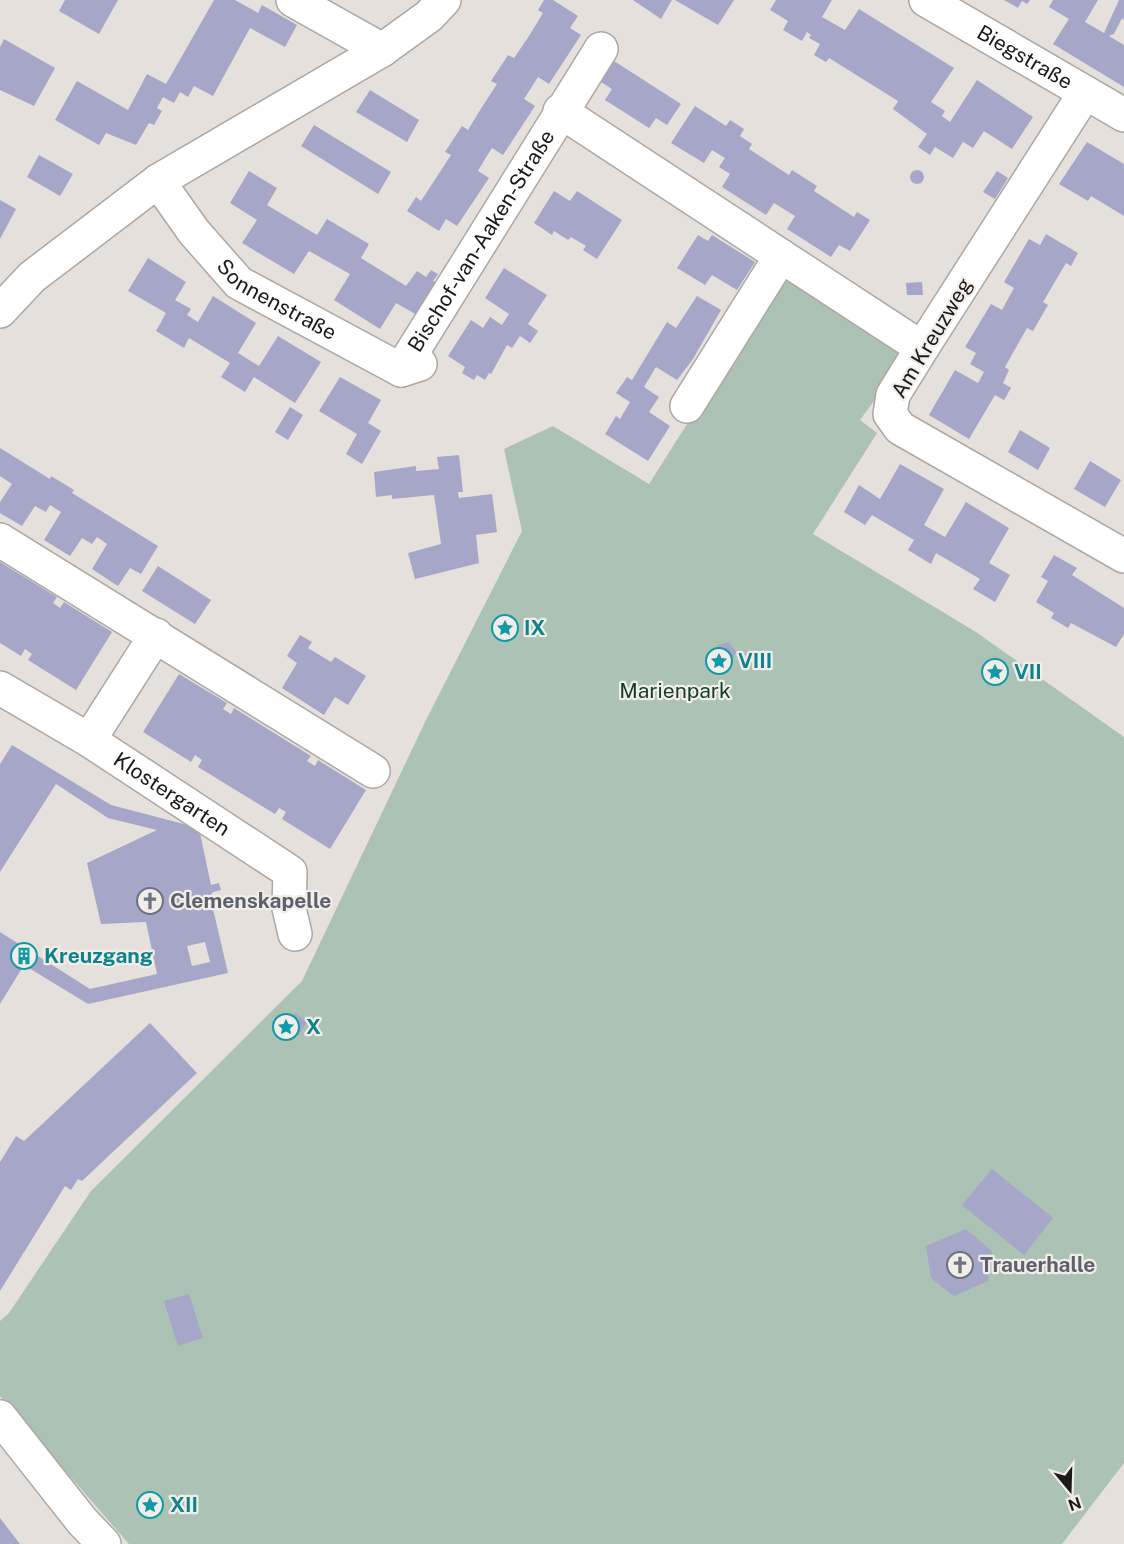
<svg xmlns="http://www.w3.org/2000/svg" width="1124" height="1544" font-family="'Public Sans',sans-serif">
<style>
.green{fill:#abc2b4}
.building{fill:#a6a6c9;fill-rule:evenodd}
.lines{fill:none;stroke-linecap:round;stroke-linejoin:round}
.minor-casing{stroke:#ada7a3;stroke-width:36}
.minor{stroke:#fff;stroke-width:33}
.labels{text-anchor:middle;stroke-width:4.5;stroke-linejoin:round;paint-order:stroke}
.street-label{font-size:21px;fill:#1c1a18;stroke:#f3ede9}
.culture-label{font-size:21px;font-weight:bold;fill:#0d838f;stroke:#f3ede9;text-anchor:start}
.park-label{font-size:21px;fill:#0f3f2a;stroke:#f3ede9}
.worship-label{font-size:21px;font-weight:bold;fill:#5b616d;stroke:#f3ede9;text-anchor:start}
</style>
<rect width="100%" height="100%" fill="#e6e0dc"/>
<path class="green" d="M786,268l128,79 -54,73 17,13 -64,101 163,98 148,105v726l-62,81h-933l-129,-148v-75l9,-8 82,-122 211,-210 124,-261 96,-189 -18,-82 49,-23 96,58z"/>
<path class="building" d="M65,0h53l-19,34 -40,-23z
M214,0h21l23,13 4,-8 35,20 -12,22 -35,-19 -37,68 -19,-10 -6,11 -8,-5 -6,11 -11,-6 -6,11 5,3 -8,14 -5,-2 -13,22 -30,-12 -7,12 -44,-25 22,-39 51,29 19,-36 19,10z
M544,0h9l25,16 -8,12 11,7 -32,49 -11,-7 -14,22 11,7 -32,49 -11,-7 -7,11 -7,12 11,7 -32,48 -11,-7 -7,12 -32,-20 9,-14 5,4 30,-46 -6,-3 17,-26 6,4 14,-23 15,-23 -6,-3 17,-26 6,3 15,-22 14,-23 -5,-3z
M633,0h39l-11,19z
M675,0h59l-16,25z
M776,0h56l-10,17 23,13 14,-21 95,59 -23,34 14,9 -3,5 8,6 27,-42 56,37 -21,32 -28,-18 -11,17 -10,-6 -10,16 -18,-11 -5,8 -12,-8 9,-13 -34,-25 5,-8 -69,-43 -3,4 -12,-7 6,-11 -11,-6 2,-3 -4,-3 -5,9 -19,-11 5,-9 -18,-11z
M1004,0h26l-3,4 -5,-3 -4,7z
M1053,0h45l-13,22 19,11 15,-33h5v20l-2,-2 -8,16 -5,2 15,9v42l-71,-43 16,-25 -20,-12z
M4,39l51,29 -21,38 -34,-16v-43z
M614,61l67,43 -14,21 -11,-7 -7,10 -44,-28 7,-11 -11,-7z
M370,90l49,30 -12,22 -51,-30z
M695,106l31,20 4,-6 14,9 -4,7 12,8 -3,5 40,26 3,-5 25,16 -3,5 40,26 3,-5 13,8 -20,31 -11,-6 -8,12 -44,-28 8,-13 -21,-13 -8,12 -44,-28 8,-13 -11,-7 6,-9 -13,-8 -8,13 -33,-20z
M314,125l77,47 -13,22 -77,-48z
M1087,142l37,22v52l-33,-20 -3,5 -29,-17z
M39,155l34,19 -13,22 -33,-19z
M910 177a7 7 0 1 1 14 0a7 7 0 1 1-14 0Z
M249,171l28,17 -10,17 50,30 10,-16 42,25 -8,14 45,28 11,-15 9,6 5,-7 7,4 -5,7 4,2 -20,32 -21,-12 -16,26 -46,-29 16,-26 -41,-23 -15,23 -52,-31 15,-23 -27,-17z
M997,171l11,7 -13,21 -12,-7z
M554,191l16,10 7,-10 45,29 -25,39 -14,-9 3,-4 -15,-9 -3,3 -14,-9 -2,4 -18,-12z
M0,200l16,9 -16,30z
M1046,234l32,19 -7,13 -5,-3 -23,39 5,3 -15,26 -6,-3 -22,39 4,3 -6,13 8,5 -7,12 -9,-5 -26,44 -40,-24 26,-45 23,13 6,-11 -14,-8 6,-11 -11,-6 26,-43 11,6 12,-22 -10,-6 25,-43 11,6z
M698,235l10,6 4,-6 43,27 -18,28 -25,-15 -7,10 -28,-17z
M148,258l38,24 -11,18 16,9 -4,6 11,7 15,-26 43,27 -18,30 21,13 19,-30 43,26 -26,41 -41,-26 -9,15 -24,-15 9,-14 -41,-25 -5,10 -28,-17 10,-18 -38,-22z
M504,268l43,27 -19,29 10,7 -8,12 -10,-7 -8,12 -5,-3 -16,29 -2,-1 -4,7 -8,-5 -3,5 -12,-7 3,-6 -17,-11 23,-36 12,8 7,-11 12,8 7,-11 -24,-16z
M922,282l1,13h-16l-1,-12z
M697,296l24,14 -28,49 -16,21 -21,-13 -12,20 15,10 -10,15 21,14 -22,35 -43,-27 11,-18 4,3 10,-17 -14,-9 11,-16 5,3 35,-58 9,6z
M340,377l41,23 -13,23 13,8 -19,33 -16,-10 11,-20 -38,-23z
M290,407l13,8 -15,25 -13,-8z
M1020,430l30,18 -12,22 -30,-18z
M0,448l50,31 1,-3 23,14 -2,3 86,53 -17,28 -11,-6 -12,18 -26,-17 15,-25 -10,-7 -5,7 -10,-6 -12,18 -26,-16 17,-28 -11,-7 -4,7 -11,-6 -13,20 -22,-13v-11l12,-18 -12,-8z
M459,455l4,37h-5l1,6 33,-4 5,38 -21,3 3,28 -64,16 -7,-26 33,-9 -7,-49 -42,4v-4l-16,2 -2,-25 42,-6v5l23,-2 -2,-12z
M1090,461l31,19 -16,27 -31,-18z
M900,464l44,25 -20,36 21,12 21,-35 43,26 -20,35 21,12 -15,27 -22,-13 7,-10 -44,-26 -5,11 -23,-14 6,-10 -42,-25 -7,10 -21,-13 15,-27 21,14z
M1054,555l23,13 -5,7 52,33v26l-8,13 -45,-24 -3,5 -17,-10 3,-5 -18,-11 12,-21 -7,-4z
M0,562l57,35 -4,6 7,5 4,-6 48,30 -36,58 -48,-30 4,-6 -7,-5 -4,7 -21,-13z
M158,566l53,34 -16,24 -53,-33z
M502,620l12,3 -3,10 -12,-4z
M300,635l12,7 -4,6 23,14 4,-5 31,19 -18,29 -13,-8 -11,18 -42,-27 15,-25 -10,-7z
M728,642l8,10 -8,14 -15,-6 5,-15z
M984,666h14v9h-14z
M179,674l48,29 -4,6 8,5 3,-6 77,48 -4,5 8,5 3,-6 48,30 -36,59 -48,-30 4,-7 -7,-4 -4,6 -77,-47 4,-7 -7,-5 -4,7 -48,-30z
M12,745l99,60 88,23 12,57 8,-2 2,7 -8,2 -3,4 18,77 -140,31 -64,-39 -24,39v-72l90,57 67,-15 -11,-52 -45,2 -14,-61 70,-33 -49,-12 -52,-34 -56,88v-108zM205,942l5,20 -18,4 -5,-20z
M290,1013l3,3 2,-3 12,9 -8,13 -3,1v-4l-11,-5 2,-2 -4,-3z
M150,1023l47,50 -115,108 -4,-2 -7,11 -6,-4 -65,105v-129l16,-26 8,5z
M992,1169l61,49 -29,37 -62,-50z
M966,1229l26,22 -4,30 -34,15 -23,-18 -5,-32z
M189,1294l14,44 -25,8 -14,-45z
M0,1518l20,26h-20z"/>
<g class="lines">
<defs>
<g id="minor">
<path d="M293,0l89,50"/>
<path id="s1" d="M926,0l198,115"/>
<path d="M1085,93l-163,255 -29,47 -3,19 10,14 224,128"/>
<path d="M560,111l221,145"/>
<path id="s2" d="M158,181l36,51 45,51 162,87 19,-6"/>
<path d="M0,311l32,-34 126,-96 224,-131 47,-34 15,-16"/>
<path id="s3" d="M401,370l200,-321"/>
<path d="M687,406l94,-150 141,92"/>
<path d="M0,540l373,231"/>
<path id="s4" d="M0,688l89,52 201,132 -1,36 6,26"/>
<path d="M89,740l67,-105"/>
<path d="M0,1417l82,104 22,23"/>
</g>
</defs>
<use href="#minor" class="minor-casing"/>
<use href="#minor" class="minor"/>
</g>
<defs>
<symbol id="sight-ring" viewBox="-11 -11 22 22"><circle r="9.5" fill="#f3ede9" stroke="#0f9aa8" stroke-width="1.5"/><path d="M0-6L1.8-2.2L6-1.7L2.9 1.2L3.7 5.4L0 3.3L-3.7 5.4L-2.9 1.2L-6-1.7L-1.8-2.2Z" fill="#0f9aa8"/></symbol>
<symbol id="church-ring" viewBox="-11 -11 22 22"><circle r="9.5" fill="#f3ede9" stroke="#6b7280" stroke-width="1.5"/><path d="M-1.2-6h2.4v3.5h3.3v2.4h-3.3V6h-2.4V-.1h-3.3v-2.4h3.3Z" fill="#6b7280"/></symbol>
<symbol id="building-ring" viewBox="-11 -11 22 22"><circle r="9.5" fill="#f3ede9" stroke="#0f9aa8" stroke-width="1.5"/><path d="M-4-6H4V6H1V3H-1V6H-4ZM-2.5-4.3h1.7v1.8h-1.7ZM.8-4.3h1.7v1.8H.8ZM-2.5-1h1.7V.8h-1.7ZM.8-1h1.7V.8H.8Z" fill="#0f9aa8"/></symbol>
</defs>
<g fill-rule="evenodd">
<use href="#sight-ring" x="490" y="613" width="30" height="30"/>
<use href="#sight-ring" x="704" y="646" width="30" height="30"/>
<use href="#sight-ring" x="980" y="657" width="30" height="30"/>
<use href="#church-ring" x="135" y="886" width="30" height="30"/>
<use href="#building-ring" x="9" y="941" width="30" height="30"/>
<use href="#sight-ring" x="271" y="1012" width="30" height="30"/>
<use href="#church-ring" x="945" y="1250" width="30" height="30"/>
<use href="#sight-ring" x="135" y="1490" width="30" height="30"/>
</g>
<g class="labels">
<g class="street-label">
<text dy="7" stroke="none"><textPath href="#s1" startOffset="114">Biegstraße</textPath></text>
<text dy="7" stroke="none"><textPath href="#s3" startOffset="152">Bischof-van-Aaken-Straße</textPath></text>
<text dy="7" stroke="none"><textPath href="#s2" startOffset="171">Sonnenstraße</textPath></text>
<text transform="translate(932 338) rotate(-59)" y="7">Am Kreuzweg</text>
<text dy="7" stroke="none"><textPath href="#s4" startOffset="202">Klostergarten</textPath></text>
</g>
<g class="culture-label">
<text x="524" y="635">IX</text>
<text x="738" y="668">VIII</text>
<text x="1014" y="679">VII</text>
<text x="44" y="963">Kreuzgang</text>
<text x="306" y="1034">X</text>
<text x="170" y="1512">XII</text>
</g>
<g class="park-label">
<text x="675" y="698">Marienpark</text>
</g>
<g class="worship-label">
<text x="170" y="908">Clemenskapelle</text>
<text x="980" y="1272">Trauerhalle</text>
</g>
</g>
<g transform="translate(1070 1490) rotate(161)" stroke="#f3ede9" stroke-width="4.5" paint-order="stroke">
<path d="M0-4.5L10 22L0 15L-10 22Z" fill="#1c1a18"/>
<text y="-9" font-size="16" font-weight="bold" text-anchor="middle" fill="#1c1a18">N</text>
</g>
</svg>
